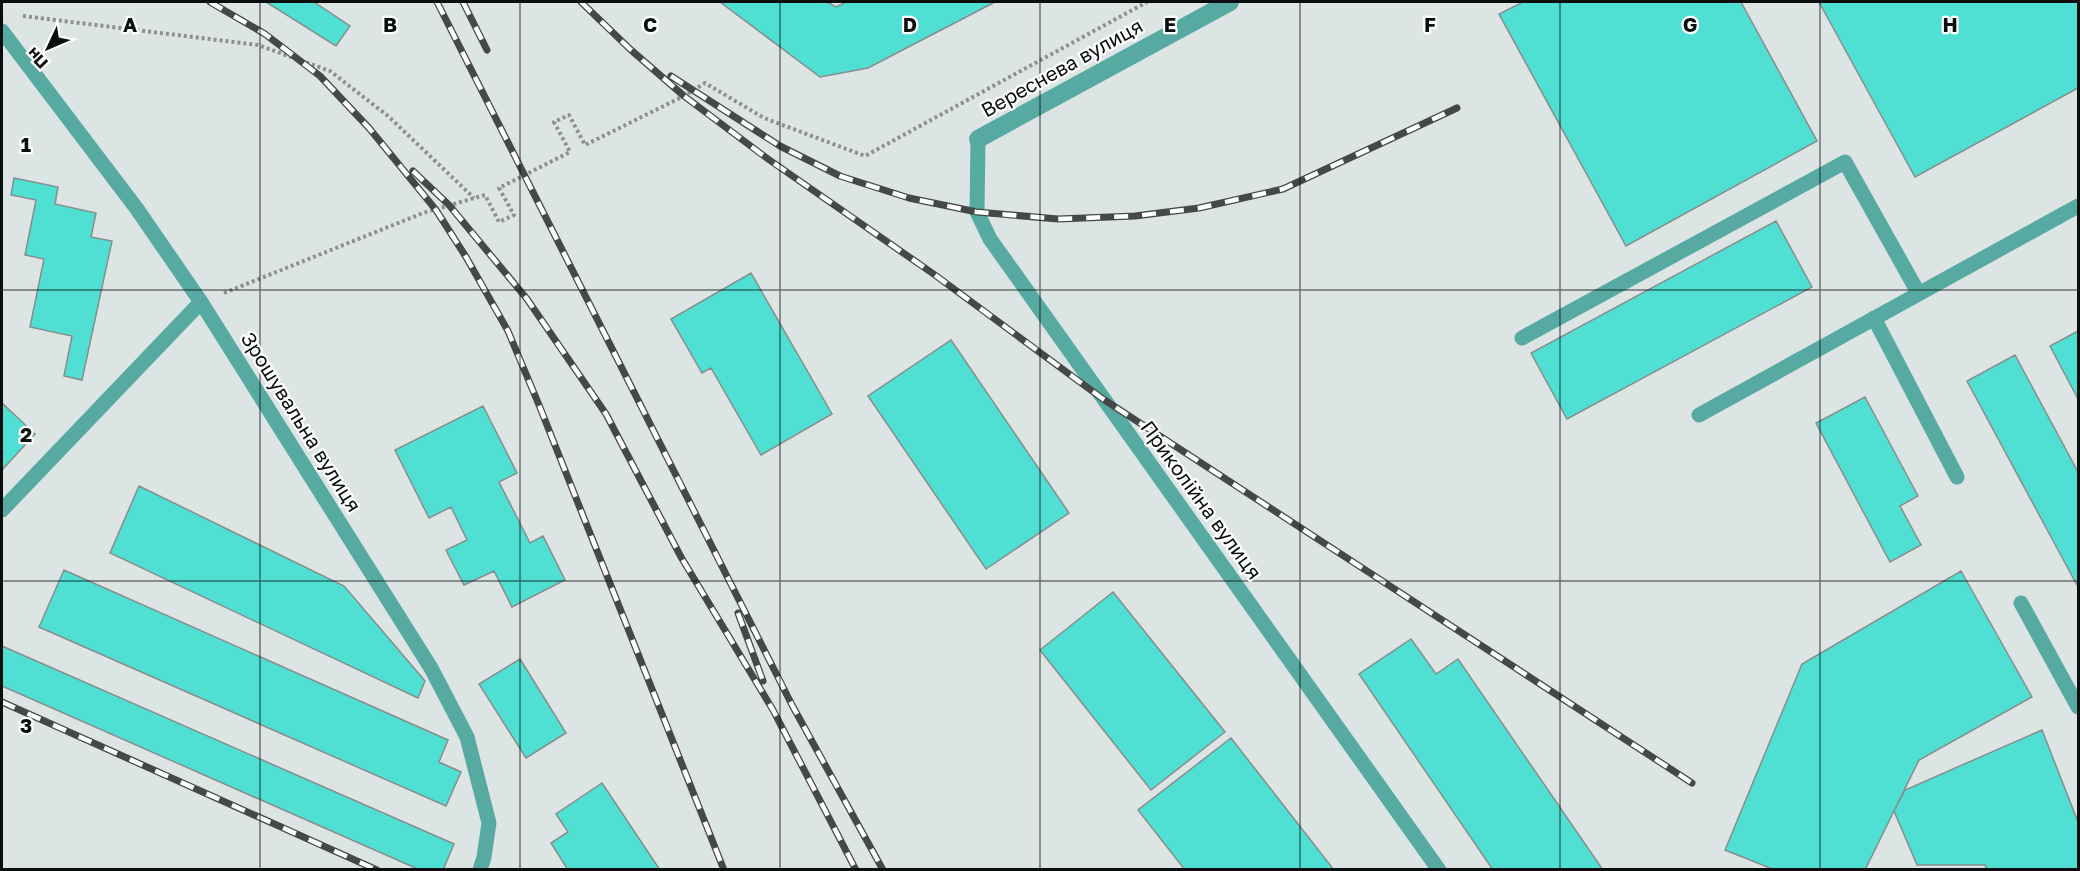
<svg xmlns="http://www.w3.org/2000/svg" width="2080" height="871" font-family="'Golos Text',sans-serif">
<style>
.building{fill:#50e0d3;stroke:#868e8d;stroke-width:1.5}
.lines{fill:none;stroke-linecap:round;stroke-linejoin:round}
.path{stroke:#8b9191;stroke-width:4;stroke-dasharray:3 3;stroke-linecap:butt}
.lane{stroke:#57aaa2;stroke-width:15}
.street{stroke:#57aaa2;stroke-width:18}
.rail-casing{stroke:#444948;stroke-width:7}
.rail{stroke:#fff;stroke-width:4.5;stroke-dasharray:14;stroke-linecap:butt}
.grid{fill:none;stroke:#0b0e0e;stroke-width:1.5;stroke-opacity:0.55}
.labels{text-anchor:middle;stroke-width:4.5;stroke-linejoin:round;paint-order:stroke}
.street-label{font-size:20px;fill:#0b0e0e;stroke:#fff}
.grid-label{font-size:20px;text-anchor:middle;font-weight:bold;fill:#0b0e0e;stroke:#fff;stroke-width:4.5;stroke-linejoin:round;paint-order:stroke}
</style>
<rect width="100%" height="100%" fill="#dde5e4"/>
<path class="building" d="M266,2h48l36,24 -14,20z
M720,2h107l9,5 10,-5h149l-127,66 -48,9z
M1523,2h220h-2l76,139 -191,105 -127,-232z
M1819,2h259v86l-163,89z
M14,178l44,9 -3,17 41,9 -5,24 21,4 -30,139 -18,-4 8,-40 -42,-9 14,-68 -19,-4 11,-55 -25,-5z
M1776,221l36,66 -245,132 -36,-66z
M751,273l81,141 -71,41 -50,-87 -9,5 -31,-54z
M2078,331v68l-28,-53z
M951,340l118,173 -83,56 -118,-173z
M2015,355l63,117v115l-111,-206z
M1865,397l53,99 -18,10 21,39 -31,17 -74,-139z
M2,403l33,31 -33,36z
M483,406l34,67 -18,9 31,61 13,-7 22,44 -53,27 -18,-36 -30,14 -18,-35 21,-10 -16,-33 -22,11 -34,-68z
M139,486l205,100 81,95 -7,17 -308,-145z
M64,570l384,170 -9,22 22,10 -15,34 -407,-179z
M1961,571l71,126 -113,63 -54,110h-90l-50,-20 77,-186z
M1113,592l112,140 -74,58 -111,-140z
M1411,639l25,35 22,-15 145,211h-110l-134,-196z
M2,646l452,198 -11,26h-23l-418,-184z
M520,659l46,74 -40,25 -47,-74z
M2042,730l36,92v48h-91l-2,-5h-68l-23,-54 11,-21z
M1231,738l103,132h-149l-47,-60z
M602,783l58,87h-92l-17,-27 17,-11 -12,-18z"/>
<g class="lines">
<path class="path" d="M23,16l235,29 72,26 58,45 86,82
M224,293l199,-80 62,-18 14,27 15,-7 -15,-27 71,-36 -16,-30 15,-7 16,30 99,-49 21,-13 59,35 101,38 282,-154"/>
<path class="lane" d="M2,31l135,178 64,93 230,366 36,69 22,86 -5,34 -4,13
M978,139l-1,73 13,27 449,631
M1874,318l83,159
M1522,338l323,-176 74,132
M1699,415l379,-209
M2,510l199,-208
M2021,603l57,104"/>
<path class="street" d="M978,139l252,-137"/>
<defs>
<path id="rail" d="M210,2l55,32 55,42 49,52 67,82 30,47 42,74 31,74 185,465
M437,2l355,703 91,165
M463,2l24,48
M581,2l50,48 53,46 84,63 167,116 168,124 589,384
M671,76l109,70 60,30 69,22 68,14 81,7 77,-3 64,-8 84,-19 174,-81
M413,171l36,34 78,94 79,115 75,143 92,153 83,160
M738,613l25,68
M2,702l375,168"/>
</defs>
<use href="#rail" class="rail-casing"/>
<use href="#rail" class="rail"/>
</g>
<path class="grid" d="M260,2v868M520,2v868M780,2v868M1040,2v868M1300,2v868M1560,2v868M1820,2v868M2,290h2076M2,581h2076"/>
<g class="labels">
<g class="street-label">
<text transform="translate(1062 68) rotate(-29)" y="7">Вереснева вулиця</text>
<text transform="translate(301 422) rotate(58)" y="7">Зрошувальна вулиця</text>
<text transform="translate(1201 500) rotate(54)" y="7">Приколійна вулиця</text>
</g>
</g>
<g class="grid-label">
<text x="130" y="32">A</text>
<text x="390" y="32">B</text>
<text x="650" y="32">C</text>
<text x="910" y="32">D</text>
<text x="1170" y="32">E</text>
<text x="1430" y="32">F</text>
<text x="1690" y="32">G</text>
<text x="1950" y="32">H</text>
<text x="26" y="152">1</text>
<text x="26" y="442">2</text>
<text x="26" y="733">3</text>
</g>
<rect width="2080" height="871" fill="none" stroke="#0b0e0e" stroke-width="6"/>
<g transform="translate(48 48) rotate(226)" stroke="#ffffff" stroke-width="4.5" paint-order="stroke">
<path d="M0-4.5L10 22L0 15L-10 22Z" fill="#0b0e0e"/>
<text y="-9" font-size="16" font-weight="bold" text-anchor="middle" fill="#0b0e0e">Пн</text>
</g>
</svg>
